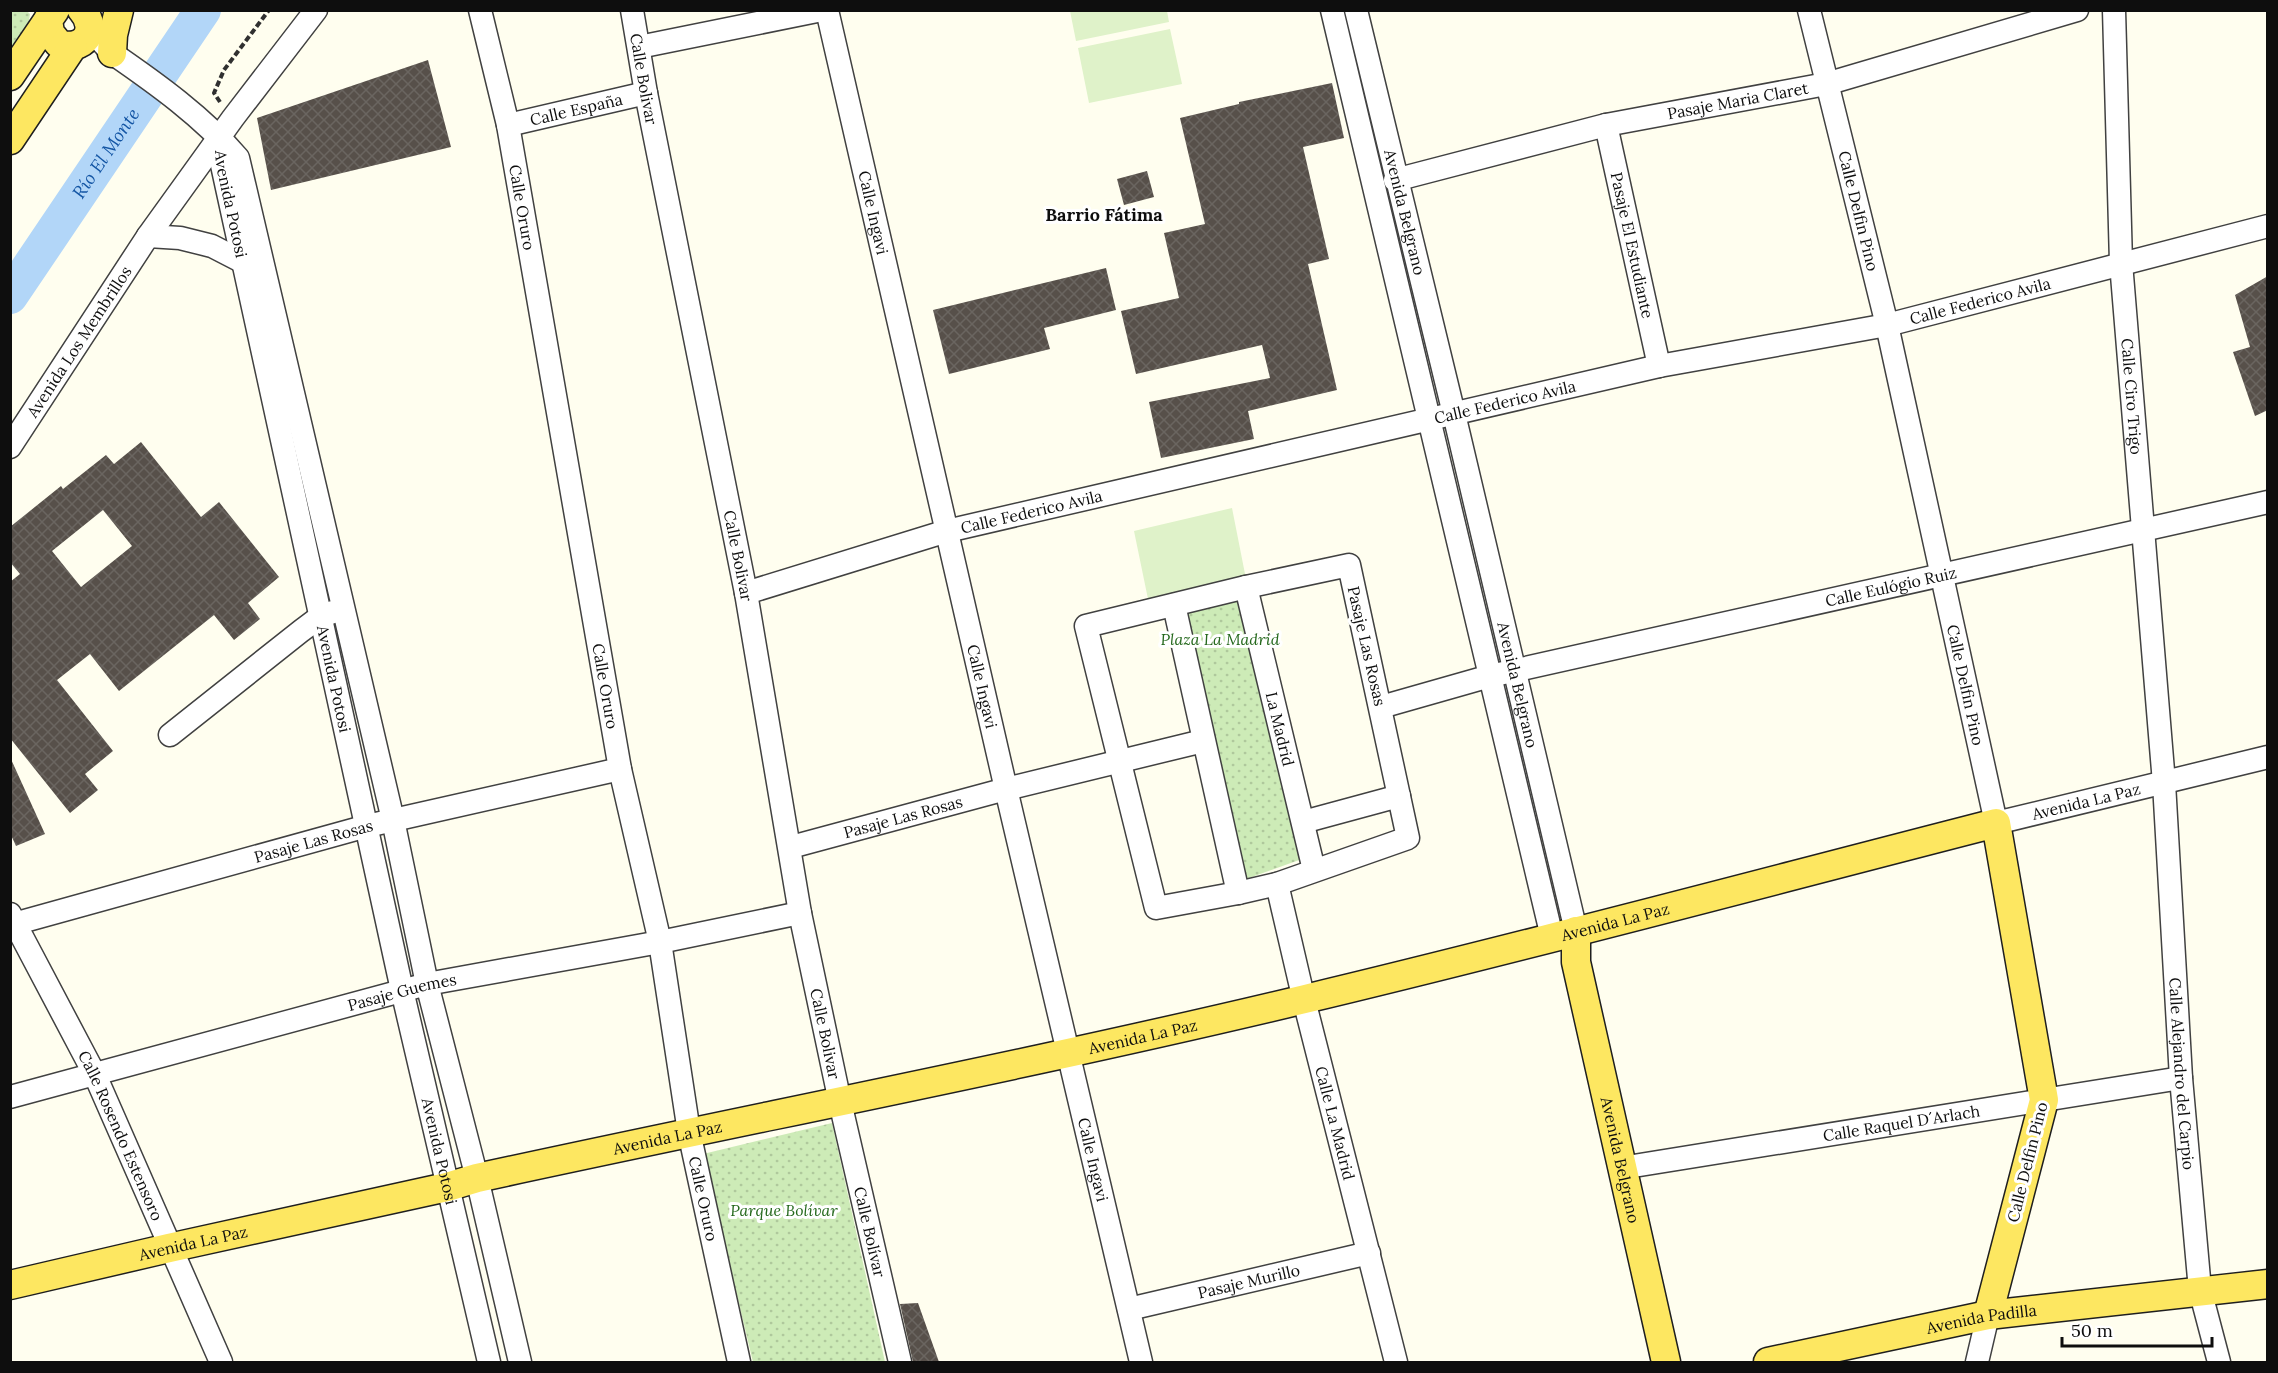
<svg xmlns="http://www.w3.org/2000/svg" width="2278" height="1373" font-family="Lora,serif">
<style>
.grass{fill:url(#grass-dots)}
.pitch{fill:#dff2c9}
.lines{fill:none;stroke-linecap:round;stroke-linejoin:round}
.river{stroke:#b2d6f8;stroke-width:36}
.building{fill:url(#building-cross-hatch);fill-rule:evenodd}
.minor-casing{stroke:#414141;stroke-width:25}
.major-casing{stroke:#1f1f1f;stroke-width:31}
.path{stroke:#303030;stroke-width:4;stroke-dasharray:6 3;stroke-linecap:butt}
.minor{stroke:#fff;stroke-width:22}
.major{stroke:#fde761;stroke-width:28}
.labels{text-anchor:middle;stroke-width:6;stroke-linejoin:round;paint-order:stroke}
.street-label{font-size:16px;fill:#0e0e0e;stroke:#fff}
.park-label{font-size:16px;font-style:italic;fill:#24681c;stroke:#fff}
.water-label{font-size:18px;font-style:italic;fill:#1355a4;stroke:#fff}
.neighbourhood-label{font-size:18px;font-weight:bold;fill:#0e0e0e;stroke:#fff}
</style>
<defs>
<pattern id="grass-dots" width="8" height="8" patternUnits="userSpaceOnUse" patternTransform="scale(1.5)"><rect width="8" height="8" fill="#cdebb7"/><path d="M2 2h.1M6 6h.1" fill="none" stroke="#afc89c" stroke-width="1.8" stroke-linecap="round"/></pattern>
<pattern id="building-cross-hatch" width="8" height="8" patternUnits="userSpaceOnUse" patternTransform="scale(1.5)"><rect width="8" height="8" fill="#57504a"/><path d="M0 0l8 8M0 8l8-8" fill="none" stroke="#6a6560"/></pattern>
</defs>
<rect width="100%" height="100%" fill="#fffeef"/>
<path class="grass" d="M11,11h16l3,3 -2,13 -17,24z
M1243,592l59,267 -56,20 -67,-272z
M832,1123l53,239h-132l-50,-208z"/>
<path class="pitch" d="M1070,11h97l2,11 -93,19z
M1170,29l12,55 -93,19 -11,-55z
M1232,508l14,71 -98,20 -14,-68z"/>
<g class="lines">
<path class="river" id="s1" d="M10,296l193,-286"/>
</g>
<path class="building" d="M428,60l23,87 -180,43 -14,-72z
M1332,83l12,55 -41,9 26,112 -21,5 29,126 -89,21 6,28 -93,19 -12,-56 121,-24 -8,-33 -126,29 -15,-63 58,-13 -15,-65 41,-9 -25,-106 59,-14v-2z
M1147,171l7,26 -30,8 -7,-26z
M1106,268l10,42 -72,18 6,21 -101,25 -16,-64z
M2268,276v134l-13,6 -22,-64 17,-5 -15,-52z
M141,442l60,75 18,-15 60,75 -31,26 12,16 -26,21 -20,-25 -95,76 -29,-37 -33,26 56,71 -28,23 13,16 -28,23 -60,-75v-156l10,-8 -10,-12v-35l51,-41 2,3 43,-34 8,9zM103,510l29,36 -51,41 -29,-36z
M10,757l35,77 -29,12 -6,-13z
M918,1303l21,59h-26l-13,-58z"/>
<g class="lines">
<defs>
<g id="minor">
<path id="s2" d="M480,10l28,115 112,644 40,173 29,190 50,230"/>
<path id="s3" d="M632,10l14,83 100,500 54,320 40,189 60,260"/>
<path id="s4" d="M827,10l179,779 135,573"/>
<path d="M1332,10l220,927"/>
<path id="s5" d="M1356,10l98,404 122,517"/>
<path id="s6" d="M1809,10l78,315 109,498 272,-66"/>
<path id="s7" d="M2114,10l7,253 43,520 17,295 19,212 19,72"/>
<path d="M101,41l11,12c45,31 91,64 126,105l155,662 34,164 50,194 43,184"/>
<path d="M639,47l183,-37"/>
<path id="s8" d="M508,125l138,-32"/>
<path id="s9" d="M1606,125l53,241"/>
<path id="s10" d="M220,137l2,28 180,825 87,372"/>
<path id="s11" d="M1395,180l211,-55 220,-41 251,-74"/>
<path d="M148,236l32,2 32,8 33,17 10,-2"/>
<path id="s12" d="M10,447l138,-211 85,-118 83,-108"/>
<path d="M1349,565l59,273 -131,46 -39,9 -82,15 -70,-282 160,-39z"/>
<path id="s13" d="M1246,587l68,283"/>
<path id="s14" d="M746,593l201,-62 712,-165 228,-41 381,-99"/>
<path d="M1174,605l64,288"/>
<path id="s15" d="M1381,707l109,-31 778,-174"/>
<path d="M170,735l131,-104 20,-15 12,-4"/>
<path d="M1303,822l96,-26"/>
<path id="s16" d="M791,847l215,-58 197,-48"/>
<path id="s17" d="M1277,884l27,116 92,362"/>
<path id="s18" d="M10,914l85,161 126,287"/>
<path id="s19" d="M10,925l357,-99 253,-57"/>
<path id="s20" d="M10,1097l417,-113 233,-42 140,-29"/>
<path id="s21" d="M1621,1168l560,-90"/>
<path id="s22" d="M1129,1309l240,-56"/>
<path d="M1977,1362l11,-47"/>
</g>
<g id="major">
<path d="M55,10l-7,10 2,13 9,11c24,8 41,-13 23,-34"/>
<path d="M112,53l1,-18 6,-25"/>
<path d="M10,76l38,-56"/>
<path d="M10,140l63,-94"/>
<path id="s23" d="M1576,931v31l90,400"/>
<path id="s24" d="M10,1285l159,-37 278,-61 30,-9c275,-60 553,-113 828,-179 231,-55 461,-117 691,-176l48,277 -56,215"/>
<path id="s25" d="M1768,1362l220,-47 280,-31"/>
</g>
</defs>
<use href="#minor" class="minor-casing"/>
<use href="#major" class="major-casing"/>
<path class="path" d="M220,102l-6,-9 10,-23 45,-60"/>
<use href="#minor" class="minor"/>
<use href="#major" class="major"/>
</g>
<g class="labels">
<g class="street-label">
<text dy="6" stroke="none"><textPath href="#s3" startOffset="70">Calle Bolivar</textPath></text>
<text dy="6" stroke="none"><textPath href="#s11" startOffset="352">Pasaje Maria Claret</textPath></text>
<text dy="6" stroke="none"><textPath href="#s8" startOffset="70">Calle España</textPath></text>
<text dy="6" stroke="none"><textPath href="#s10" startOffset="68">Avenida Potosi</textPath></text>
<text dy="6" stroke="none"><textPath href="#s2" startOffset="202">Calle Oruro</textPath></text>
<text dy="6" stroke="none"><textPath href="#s6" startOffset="207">Calle Delfin Pino</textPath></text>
<text dy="6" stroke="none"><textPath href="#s4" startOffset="208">Calle Ingavi</textPath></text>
<text dy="6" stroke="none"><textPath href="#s5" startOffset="208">Avenida Belgrano</textPath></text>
<text dy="6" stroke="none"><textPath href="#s9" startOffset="123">Pasaje El Estudiante</textPath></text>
<text dy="6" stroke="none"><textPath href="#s14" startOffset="1269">Calle Federico Avila</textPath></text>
<text dy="6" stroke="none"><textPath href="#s12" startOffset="126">Avenida Los Membrillos</textPath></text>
<text dy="6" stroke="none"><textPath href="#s7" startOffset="387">Calle Ciro Trigo</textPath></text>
<text dy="6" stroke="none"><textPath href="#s14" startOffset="783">Calle Federico Avila</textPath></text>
<text dy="6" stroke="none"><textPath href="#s14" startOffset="297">Calle Federico Avila</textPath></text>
<text dy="6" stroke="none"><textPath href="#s3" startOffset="556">Calle Bolivar</textPath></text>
<text dy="6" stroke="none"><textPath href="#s15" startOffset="524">Calle Eulógio Ruiz</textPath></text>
<text transform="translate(1367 646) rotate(77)" y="6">Pasaje Las Rosas</text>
<text dy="6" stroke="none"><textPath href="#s10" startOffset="554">Avenida Potosi</textPath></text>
<text dy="6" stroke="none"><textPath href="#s5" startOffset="694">Avenida Belgrano</textPath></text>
<text dy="6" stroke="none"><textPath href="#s6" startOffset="693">Calle Delfin Pino</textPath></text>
<text dy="6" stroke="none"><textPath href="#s2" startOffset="688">Calle Oruro</textPath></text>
<text dy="6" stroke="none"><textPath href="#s4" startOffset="694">Calle Ingavi</textPath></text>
<text dy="6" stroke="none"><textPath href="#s13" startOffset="146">La Madrid</textPath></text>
<text dy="6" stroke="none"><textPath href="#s6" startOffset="927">Avenida La Paz</textPath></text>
<text dy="6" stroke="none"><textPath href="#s16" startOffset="116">Pasaje Las Rosas</textPath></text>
<text dy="6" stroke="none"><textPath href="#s19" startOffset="315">Pasaje Las Rosas</textPath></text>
<text dy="6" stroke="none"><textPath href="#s24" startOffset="1646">Avenida La Paz</textPath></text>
<text dy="6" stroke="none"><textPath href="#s20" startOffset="406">Pasaje Guemes</textPath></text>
<text dy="6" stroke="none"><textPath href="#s3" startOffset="1042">Calle Bolivar</textPath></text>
<text dy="6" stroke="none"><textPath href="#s24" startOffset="1160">Avenida La Paz</textPath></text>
<text dy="6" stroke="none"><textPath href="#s7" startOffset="1066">Calle Alejandro del Carpio</textPath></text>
<text dy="6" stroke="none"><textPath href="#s17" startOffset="246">Calle La Madrid</textPath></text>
<text dy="6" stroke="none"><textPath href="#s21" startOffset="284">Calle Raquel D´Arlach</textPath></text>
<text dy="6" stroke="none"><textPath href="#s18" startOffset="248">Calle Rosendo Estensoro</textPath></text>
<text dy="6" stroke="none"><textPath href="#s24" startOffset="674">Avenida La Paz</textPath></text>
<text dy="6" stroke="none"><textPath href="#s10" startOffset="1038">Avenida Potosi</textPath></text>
<text dy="6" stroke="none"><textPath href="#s4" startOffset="1180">Calle Ingavi</textPath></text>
<text dy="6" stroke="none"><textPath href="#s23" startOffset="234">Avenida Belgrano</textPath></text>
<text transform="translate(2027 1162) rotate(-76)" y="6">Calle Delfin Pino</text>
<text dy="6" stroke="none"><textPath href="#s2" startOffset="1210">Calle Oruro</textPath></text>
<text dy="6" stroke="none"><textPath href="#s3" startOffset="1245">Calle Bolívar</textPath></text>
<text dy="6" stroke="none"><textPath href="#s24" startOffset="188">Avenida La Paz</textPath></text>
<text dy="6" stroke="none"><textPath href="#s22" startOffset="123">Pasaje Murillo</textPath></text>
<text dy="6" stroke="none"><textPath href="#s25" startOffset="218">Avenida Padilla</textPath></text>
</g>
<g class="park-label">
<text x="1220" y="645">Plaza La Madrid</text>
<text x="784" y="1216">Parque Bolívar</text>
</g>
<g class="water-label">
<text dy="6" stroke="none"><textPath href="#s1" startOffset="172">Río El Monte</textPath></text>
</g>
<g class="neighbourhood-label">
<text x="1104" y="221">Barrio Fátima</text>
</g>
</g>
<rect width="2278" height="1373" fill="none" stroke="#0e0e0e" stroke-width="24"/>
<path d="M2062 1337v9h150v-9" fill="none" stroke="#0e0e0e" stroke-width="3"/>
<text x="2071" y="1337" font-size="18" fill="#0e0e0e" stroke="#ffffff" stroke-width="4.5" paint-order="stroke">50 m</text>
</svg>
